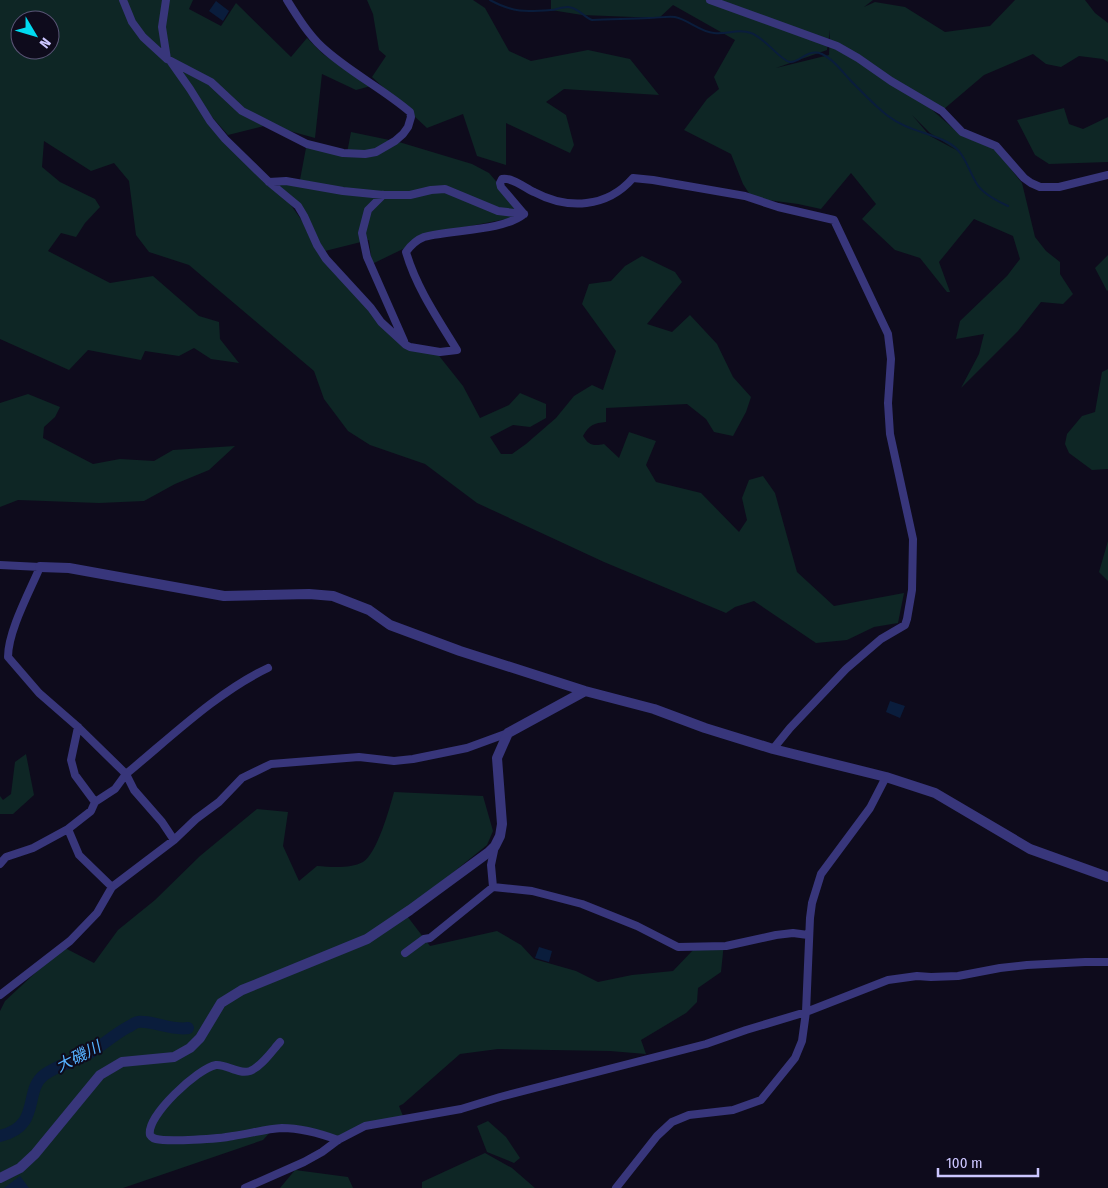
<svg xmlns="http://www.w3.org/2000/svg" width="1108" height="1188" font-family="'Fira Sans Condensed','Noto Sans JP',sans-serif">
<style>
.green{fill:#0e2625;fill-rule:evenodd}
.water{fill:#0a1d3c}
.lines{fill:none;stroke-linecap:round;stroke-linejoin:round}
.stream{stroke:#0a1d3c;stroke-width:2}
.river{stroke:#0a1d3c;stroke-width:12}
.minor{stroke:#38367b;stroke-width:8}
.tertiary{stroke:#38367b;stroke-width:10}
.labels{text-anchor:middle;stroke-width:4;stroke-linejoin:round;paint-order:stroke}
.water-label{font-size:16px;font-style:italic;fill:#55b1ff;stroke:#0e0b1c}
</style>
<rect width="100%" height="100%" fill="#0e0b1c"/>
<path class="green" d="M0,0h124l8,22 -5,-22h66l-4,9 32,17 15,-23 55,54 16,-19 16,16 48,32 -15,4 -34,-16 -7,64 -47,-13 -40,10 -33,-37 18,30 70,66 37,52 -19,-35 -26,-29 24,3 7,-37 41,5 4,-21 48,10 73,22 17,9 35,41 -3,2 -102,20 -14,12 -33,16 -3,-24 -44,11 20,28 55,61 36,12 27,34 17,32 29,-13 11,-12 26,11v14l-16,9 -17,-2 -23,12 11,17h11l14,-10 30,-26 18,-22 18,-11 11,5 13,-39 -34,-47 7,-20 22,-3 14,-15 17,-10 33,16 7,10 -35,42 25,8 18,-17 27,29 16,33 18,20 -5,15 -13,24 -19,-4 -8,-13 -19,-15 -81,4v14c-12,1 -17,3 -23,14 6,10 11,10 21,8l15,14 10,-26 27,9 -10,24 10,17 45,11 38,39 8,-12 -5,-22 7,-18 14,-4 12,17 22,79 37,34 70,-13 -6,30 -24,4 -27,13 -31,3 -62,-42 -19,6 -9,6 -122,-51 -127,-59 -52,-39 -55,-19 -22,-14 -24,-32 -10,-28 -125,-106 -40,-13 -13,-17 -7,-54 -15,-18 -23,8 -47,-30 -2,26 18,15 35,17 5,8 -15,16 -9,14 -15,-4 -13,18 62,32 43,-7 46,40 20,6 1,17 19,24 -28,-4 -17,-11 -15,8 -34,-5 -4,9 -53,-10 -19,20 -69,-31zM20,20h30v30h-30z
M367,0h106l12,8 24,43 22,10 57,-11 42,9 29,36 -95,-6 -18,13 20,13 8,30 -4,8 -64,-30v42l-29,-9 -14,-42 -36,14 -55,-51 14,-21 -7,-6 -6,-36z
M551,0h322l-9,7 11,-5 30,5 40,25 45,-6 25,-26h70l10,13 13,10v39l-5,-3 -24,-3 -18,11 -15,-3 -13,-10 -49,21 -40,34 -29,-14 47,41 33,13 27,34 13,54 11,14 14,11v12l13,20 -10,10 -22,-2 -23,29 -57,57 18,-34 5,-20 -28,5 4,-18 47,-45 13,-17 -7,-23 -39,-17 -35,43 11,30h-3l-27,-34 -25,-8 -33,-31 14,-15 -25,-31 -30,36 -23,-5 -46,-6 -9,-14 -12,-30 -47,-24 23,-31 12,-10 -5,-12 21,-37 -62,-35 -14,13 -77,-3 -31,-5zM830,30l-1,25 -53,13 51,-18zM912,115l18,18 28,18 -28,-15z
M1064,108l5,16 14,5 25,-12v45l-59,2 -14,-9 -18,-35z
M1108,255v35l-1,1 -12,-23z
M1108,369v100l-16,1 -23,-17 -4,-9 2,-10 15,-18 13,-4 7,-40z
M28,394l32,13 -5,10 -11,10 -1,11 50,26 27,-5 34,2 19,-11 62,-4 -26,24 -34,14 -31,17 -45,2 -81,-3 -18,7v-104z
M1108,541v40l-9,-9z
M26,754l8,41 -21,19h-13v-18l3,4 8,-6 4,-32z
M394,792l89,4 10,35 -6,14 -83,67 26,34 67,-15 24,14 13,14 42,12 22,11 34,-7 41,-4 22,-23 29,-5 -3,29 -23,16 -1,14 -11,11 -45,27 5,14 -36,-3 -112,-2 -38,5 -57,50 -4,2 4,10 -70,22 -58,-11 -12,13 -140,48h-123v-177l5,-10 58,-54 31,16 24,-33 37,-30 45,-44 57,-47 31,3 -5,34 16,35 18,-15c14,1 33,3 46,-4 14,-8 27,-55 31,-70z
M488,1121l18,16 14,21 -6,5 -27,-11 -10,-26z
M485,1153l27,15 23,20h-113v-6z
M295,1170l53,7 5,11h-73z"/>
<path class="water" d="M216,1l13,10 -6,10 -14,-10z
M890,701l15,5 -5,12 -14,-6z
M539,947l13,4 -3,11 -14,-4z
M20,1176l9,12h-25z"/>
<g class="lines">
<path class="stream" d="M490,0c24,13 35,12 62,10 5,-1 11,-3 16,-3 9,0 16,10 24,13 19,-1 38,-1 57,-2 8,0 18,-2 26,-1 14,3 25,15 39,16 13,2 24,-5 37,0 13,4 30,28 39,29 10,1 17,-14 32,-8 12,5 21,19 30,28 12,12 23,24 36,34 18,14 40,16 59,26 18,9 20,26 30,42 6,10 20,17 31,22"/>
<path class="river" d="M0,1136c42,-10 23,-45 44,-61 13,-10 28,-13 42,-20 15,-8 27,-20 42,-28 3,-1 7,-5 10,-5 14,-2 34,9 50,6"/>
<path class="minor" d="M123,0l9,22 11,15 24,22 44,23 31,29 65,33 36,9 22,1 11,-2 19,-11 8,-7 5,-7 3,-10 -1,-5c-28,-24 -61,-40 -88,-65 -14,-13 -25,-31 -35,-47
M166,0l-4,27 5,32
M710,0l127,46 21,12 33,23 51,30 20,21 34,14 28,32 7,5 9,4h19l49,-12
M171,62l19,27 20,32 15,18 44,43 29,24 6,10 13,29 9,14 45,49 10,14 25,23 4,2 30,5 17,-2c-19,-31 -41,-63 -51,-98 5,-7 10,-12 18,-15 28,-8 77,-5 100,-23
M269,182l17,-1 57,10 40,4h27l21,-5 14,-1 53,22 26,3
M383,195l-15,15 -6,23 5,24 37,84
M524,214l-23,-27 -1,-4 2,-4c10,-2 23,9 32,13 34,18 73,16 99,-14l20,2 92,16 33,11 56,13 54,114 3,25 -3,44 2,31 23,105 -1,51 -5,29 -2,6 -24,14 -35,30 -56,59 -17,21
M0,565l40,2c-10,24 -32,64 -32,90l31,36 39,34 48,47 8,16 28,32 12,18
M78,727l-7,33 4,15 20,27
M68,829l11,26 33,32
M0,864l6,-7 27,-9 35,-19 23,-18 4,-9 20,-13 11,-15c44,-36 91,-82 142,-106
M493,887l-2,-22 4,-19
M405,953l19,-14 6,-1 63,-51 39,4 50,13 55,22 41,21 48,-1 50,-11 17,-2 15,2
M0,995l70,-54 27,-28 15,-26 62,-47 22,-21 23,-17 23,-24 29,-14 88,-7 35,4 19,-2 54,-11 41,-15
M280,1042c-8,9 -19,25 -30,29 -12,4 -23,-7 -34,-6 -18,3 -70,51 -66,70 3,3 2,3 6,4 12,3 63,0 77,-3 16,-2 32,-7 49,-8 20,0 37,5 56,12
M245,1188l59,-26 18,-10 16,-12 27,-14 96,-17 39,-12 206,-53 40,-14 60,-18 82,-32 29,-4 14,1 27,-1 42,-8 27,-3 58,-3h23
M616,1188l41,-52 15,-14 17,-7 44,-5 28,-10 34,-42 7,-17 4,-29 4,-94 2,-15 9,-29 49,-66 16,-31"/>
<path class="tertiary" d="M40,567l29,1 155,28 85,-2 24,2 36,14 21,15 70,26 125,40 69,18 51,19 68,21 113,28 49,16 95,56 78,28
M0,1178l20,-10 15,-14 65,-79 22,-13 52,-5 16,-9 10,-10 21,-35 21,-13 125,-51 43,-29 79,-58 6,-6 5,-10 2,-12 -5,-66 11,-25 77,-42"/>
</g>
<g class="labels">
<g class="water-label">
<text transform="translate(78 1056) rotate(-27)" y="6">大磯川</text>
</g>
</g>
<g transform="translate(35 35) rotate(128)"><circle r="24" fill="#0e0b1c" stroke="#5a5677"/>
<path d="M0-4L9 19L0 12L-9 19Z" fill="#01daf0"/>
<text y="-8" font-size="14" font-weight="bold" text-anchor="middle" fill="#ccc6ff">N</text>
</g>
<path d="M938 1168v8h100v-8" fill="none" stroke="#ccc6ff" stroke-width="2.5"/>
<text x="946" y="1168" font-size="15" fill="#ccc6ff" stroke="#0e0b1c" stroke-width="4" paint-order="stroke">100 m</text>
</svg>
